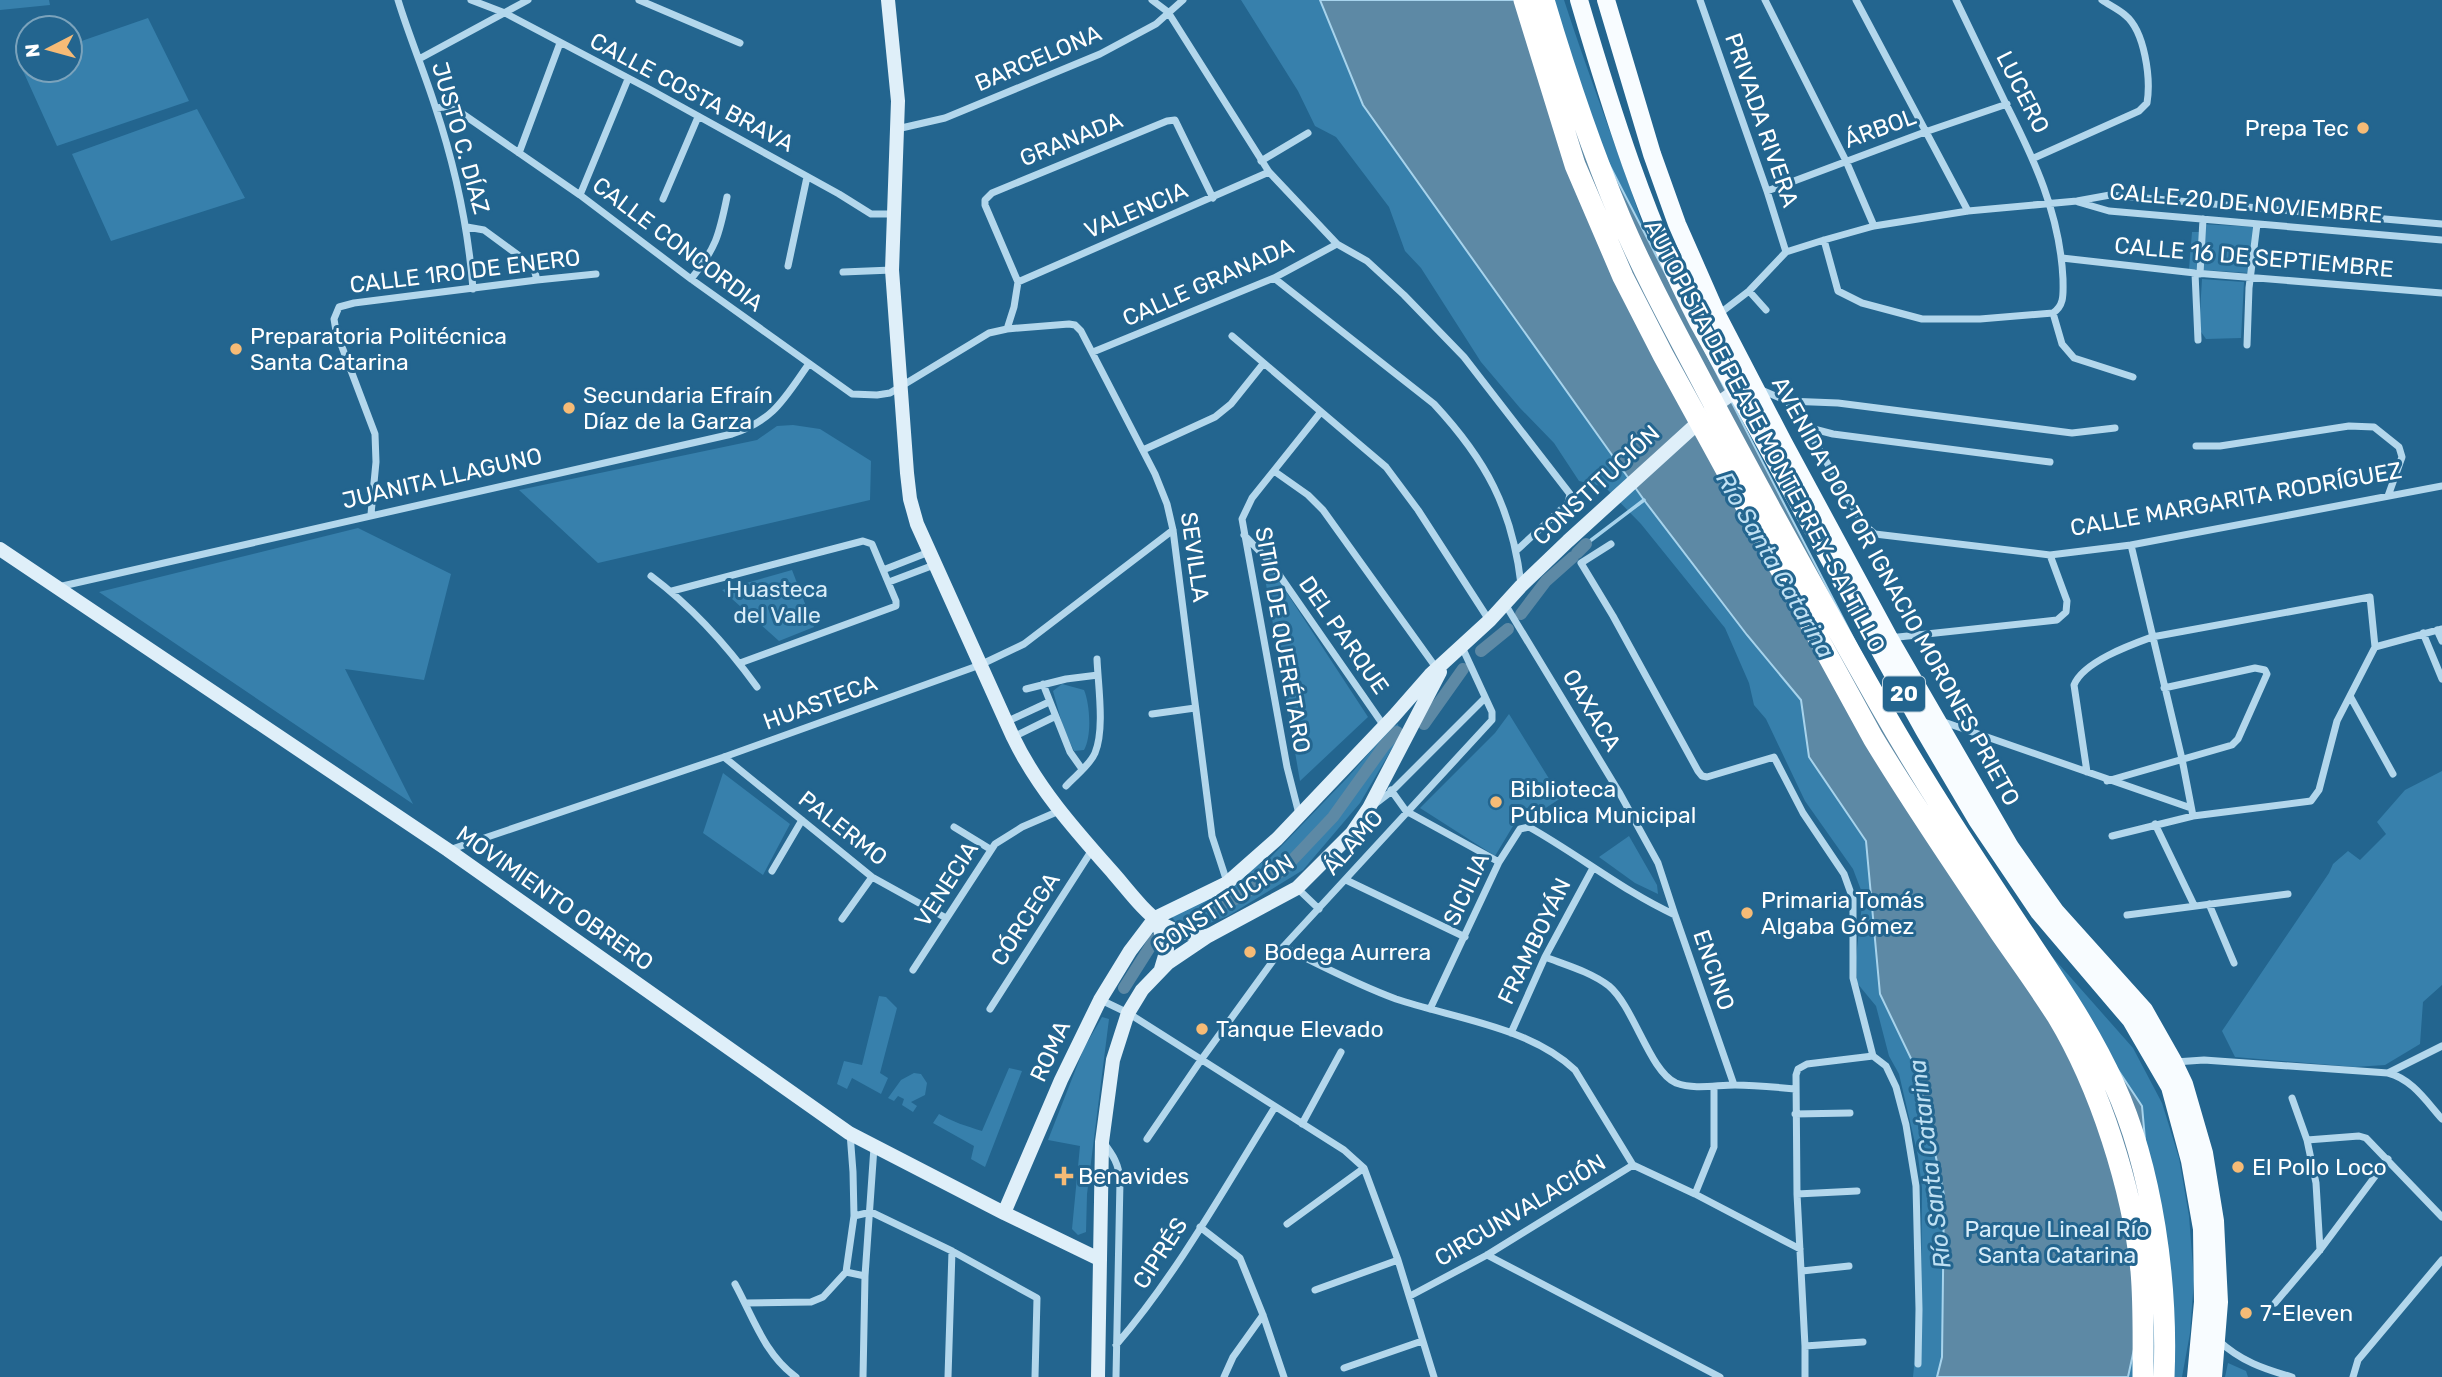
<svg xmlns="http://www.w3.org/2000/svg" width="2442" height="1377" font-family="Rubik,sans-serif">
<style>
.green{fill:#3780ac}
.water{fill:#5d89a5;stroke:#a7d3ec;stroke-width:2}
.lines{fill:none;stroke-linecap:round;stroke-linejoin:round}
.stream{stroke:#a7d3ec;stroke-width:3.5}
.canal{stroke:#5d89a5;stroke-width:12}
.street{stroke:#b3d7ec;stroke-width:7}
.secondary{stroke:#dfeff9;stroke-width:14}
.primary{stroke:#f8fcff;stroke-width:18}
.highway-bridge{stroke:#fff;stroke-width:21}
.poi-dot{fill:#f6bb76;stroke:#23658f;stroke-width:2.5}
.labels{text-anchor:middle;stroke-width:6;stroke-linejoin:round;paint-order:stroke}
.shield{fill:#23658f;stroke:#bdd1dd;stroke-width:2}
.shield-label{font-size:21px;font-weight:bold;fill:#fff}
.street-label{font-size:23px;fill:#fff;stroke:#23658f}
.poi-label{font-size:23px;fill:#fff;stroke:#23658f;text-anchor:start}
.park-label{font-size:23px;fill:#d8edf9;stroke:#23658f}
.water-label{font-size:24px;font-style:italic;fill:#bfe0f3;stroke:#23658f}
</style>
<rect width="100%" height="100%" fill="#23658f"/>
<path class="green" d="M0,0h49l1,5 -50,5z
M1241,0h323c29,90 65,177 92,267l203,388 84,148 106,150 84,95 29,55 17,55 10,58 5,64 -4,53 -8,44h-269l8,-81 1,-108 -4,-32 -19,-82 -10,-18 -13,-50 -19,-23 -1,-26 6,-52 -1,-15 -8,-21 -48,-68 -39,-82 -12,-14 -5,-22 -24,-55 -84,-104 -36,-37 -26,-6 -25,-38 -34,-35 -39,-46 -60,-94 -16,-17 -16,-44 -53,-70 -21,-11 -17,-35z
M148,18l41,83 -132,45 -38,-84 9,-3v11h42v-25z
M197,109l48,89 -134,43 -39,-87z
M2200,224l55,3 -6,46 -60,-4 3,-37h7z
M2202,279l42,3 -3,56 -35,1 -7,-10z
M793,425l27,4 51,32 -1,39 -272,63 -79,-73 238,-50 20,-14z
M358,528l93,46 -27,106 -79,-11 68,135 -314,-212z
M1262,561l6,3 100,153 -68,64z
M792,570l22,57 -35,14 -57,-51z
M1062,684l22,6c6,14 8,46 0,60l-10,1 -11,-24 -10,-36z
M1509,714l52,84 -23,15 -19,3 -24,40 -75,-48 75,-75z
M1398,724l2,11 -40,68 -57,67 -75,46 -26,10 -24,-1 -7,-9 99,-58 78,-81 44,-50z
M2442,771v214l-19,17 -3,42 -35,21 -30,2 -120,-10 -13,-26 107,-158 4,-9 15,-13 12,9 26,-26 -9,-12 28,-32z
M723,773l67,51 -27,51 -60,-42z
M1629,836l28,49 1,9 -23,-11 -36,-26z
M879,996l7,1 11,11 -17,65 8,5 -7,16 -29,-16 -5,11 -10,-5 7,-23 18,4z
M1102,1017l7,2 -22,175 -1,38 -8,3 -6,-6 8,-83 -32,-6 36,-92z
M1009,1068l13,3 -37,96 -14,-8 3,-13 -41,-23 6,-9c14,8 27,12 43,17z
M914,1073l7,1 6,9 -2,12 -14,7 6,4 -4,6 -11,-7 2,-6 -6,-3 -4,5 -6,-3 13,-18z
M2228,1363l18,8 2,6h-23z"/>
<path class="water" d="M1320,0h201l73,135 336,652 212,319 13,146 -27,125h-191l5,-20 2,-162 -26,-122 -38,-79 -14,-153 -57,-84 -8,-57 -54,-65 -103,-135 -281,-395z"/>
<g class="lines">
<path class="stream" d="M1586,544l58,-44"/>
<path class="canal" d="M1577,553l9,-9
M1521,614l25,-33 27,-24
M1481,651l27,-22
M1424,724l39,-55
M1211,907l24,-8 48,-29 50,-53 51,-71 13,-14
M1124,988l31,-49"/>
<path class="street" d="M398,0c11,36 26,71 37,106 20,60 33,120 38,183
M471,0l34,13 146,77 188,104 32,20h22
M639,0l101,43
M1152,0l16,12 101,160 68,72 30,17 37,34 60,62 106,137 -2,9 -51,47
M1700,0l67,191 19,61
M1765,0l81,161 28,65
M1856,0l112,211
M419,59l109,-59
M436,108l8,-1 13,3 123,85 111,84 161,115 25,1 13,-2 99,-60 18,-4 7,-22 4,-25 -33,-77v-5l7,-7 175,-72 8,-1 38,78
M897,129l48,-11 155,-64 56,-30 27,-24
M519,153l41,-110
M2034,158l105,-47 8,-8c4,-24 -2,-72 -22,-88 -7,-6 -16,-10 -23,-15
M1261,161l47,-28
M1767,191l158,-59 82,-28
M580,195l48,-116
M663,199l35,-82
M2078,202l31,9 333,29
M467,227l17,3 45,33 5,6 3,11
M1824,240l14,51 24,12 60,16h58l73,-6c12,-8 10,-20 10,-34 -3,-65 -29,-120 -58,-177 -16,-34 -33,-68 -49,-102
M2062,258l133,15 247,20
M788,266l19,-89
M843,272l49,-2
M2195,273l3,67
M2200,274l3,-55
M1274,278l160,126c52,56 78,104 87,180
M691,279c25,-31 28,-43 36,-82
M1018,282l251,-110
M1749,291l17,19
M2053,313l9,31 12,14 59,19
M1719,314l30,-23 37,-39 38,-12 50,-14 94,-15 109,-10 33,-6 332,29
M1007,329l62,-5 6,1 6,6 74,143 12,30 6,26 39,306 15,46
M1232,336l154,131 32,43 71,110
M2247,345l2,-57 8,-64
M1093,352l181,-74 63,-34
M1759,389l28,12 19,26 57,97 12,10 175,21 81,-10 311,-59
M1787,401l51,2 234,30 43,-5
M1806,427l27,7 217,28
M2196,446h24l129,-20 25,1 25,20 3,10 -14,39
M1143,450l72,-33 16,-13 32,-40
M1274,471l34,24 15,15 114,159
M371,514l5,-52 -1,-28 -39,-103 -2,-12 5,-12 15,-4 183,-23 59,-6
M1244,535l27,28 113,163
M1611,544l-30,19 32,53 85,155 4,5 5,1 67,-20 29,56 41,61 9,25v79l20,78 13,10 10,21 10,38 10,61 3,123 -1,55
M2131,545l51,214 11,57
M883,570l46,-18
M651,576c40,30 77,71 106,111
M889,582l45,-17
M58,587l674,-153c42,-14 52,-35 76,-69
M672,591l191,-50 9,3 24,57v5l-156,57
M1505,604l114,188 39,71 17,52
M2437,630l5,11
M2423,633l19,46
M1889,638l168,-18 9,-8 1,-11 -17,-46
M1043,684l27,68 12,17
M1026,689l40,-10 32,-4
M2350,696l43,78
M1152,714l43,-6
M1941,721l250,87
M1006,722l43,-20
M1013,737l41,-20
M724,757l148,120 74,41
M2087,772l-13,-87c9,-23 56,-40 78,-48l218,-40 5,50
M2107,781l125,-36 6,-6 29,-65 -2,-4 -10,-2 -91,20
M1066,786c9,-10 24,-21 29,-33 10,-24 3,-68 2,-94
M1391,790l15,21 93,51
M1375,804l17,-13 93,-93
M1299,814l-12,-47 -45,-248 10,-21 68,-85
M2155,824l39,81
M954,827l36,22
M2112,836l81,-20 118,-15 8,-11 18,-69 38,-74 67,-18
M449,850l275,-93 256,-92 44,-21 149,-114
M772,871l30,-51
M1346,880l119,57
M1297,888l22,21
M2209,904l25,59
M2127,915l161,-21
M842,919l30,-42
M1283,947c37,18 74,38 113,52 57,19 134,28 179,71l58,95
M1545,957c21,8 46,15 64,29 25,21 41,86 67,97 19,7 40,2 59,2 20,0 40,2 60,4
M913,970l82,-126 27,-17 37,-16
M1101,1000l27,13 216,137 20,18 34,92 36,117
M990,1009l102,-159
M1430,1009l69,-147 21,-33 9,-2c50,28 94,64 146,88l59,170
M1511,1033l34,-76 48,-89
M2175,1062l29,-2 184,13c24,6 38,28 54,46
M2388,1073l54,-27
M2292,1098l15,42 9,43 4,67
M1795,1114l55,-1
M1302,1124l39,-72
M1147,1139l54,-79 82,-113 209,-227v-8l-30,-65
M2307,1140l52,-4 7,2 76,79
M1103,1142c10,13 16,22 17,39l-4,196
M1633,1165l62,29 105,55
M1695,1194l19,-47v-60
M1797,1194l60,-3
M854,1216l17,-4 81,39 85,47 -2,79
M1287,1224l77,-56
M1200,1227l40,31 23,57 21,62
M1487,1255l233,122
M1802,1271l47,-5
M846,1272l19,4
M735,1284c18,33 30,71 61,93
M1315,1290l83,-30
M1410,1296l77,-41 146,-90
M745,1303l66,-1 12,-5 23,-25 8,-56 -1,-44 -3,-39
M2275,1303l45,-53 68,-91
M2218,1340c22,21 46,29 74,37
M1116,1345c62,-72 109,-158 159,-238
M1805,1346l58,-4
M1344,1368l78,-27
M863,1377l2,-101 9,-129
M948,1377l4,-126
M1224,1377l9,-20 30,-42
M1805,1377v-31l-8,-152 -1,-119 2,-6 9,-5 66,-8
M2353,1377l5,-17 84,-100"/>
<path class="secondary" d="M888,0l10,101 -6,169 15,203 3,26 7,25 96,213c25,52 63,94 101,137 14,16 30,38 48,50 14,8 31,11 46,12
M0,549l448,301 401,283 155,80 95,46
M1156,919l11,30 -6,20
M1004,1213l57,-133 39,-80 30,-49 25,-33 72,-35 50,-44 117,-123 36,-41 60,-55 31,-34 47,-45 155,-141 13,-9 11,-2
M1098,1377l4,-235 11,-82 15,-47 14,-23 26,-27 40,-27 89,-48 55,-55 17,-25 71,-136"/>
<path class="primary" d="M1579,0c32,109 67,221 119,322l226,408 53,90 62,92 92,108 39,67 20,74 12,68 1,73 -7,75
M1606,0l46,154 25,70 40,91 66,127 106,196 121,209 45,64 89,99 30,53 10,21 20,69 11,68 4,81 -6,75"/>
<path class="highway-bridge" d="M1524,0l51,165 48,112 40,78 210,383c41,68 86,133 130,199 18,26 37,52 54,79 43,71 75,172 84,255 3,35 2,71 2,106
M1544,0c22,74 46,146 76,217 25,59 56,115 86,172 56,106 115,212 174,316 42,74 88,144 135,215 35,53 73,106 99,164 39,85 54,200 50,293"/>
</g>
<g class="poi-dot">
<circle cx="2363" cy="128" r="7"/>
<circle cx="236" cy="349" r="7"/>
<circle cx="569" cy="408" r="7"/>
<circle cx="1496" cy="802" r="7"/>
<circle cx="1747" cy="913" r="7"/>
<circle cx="1250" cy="952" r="7"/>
<circle cx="1202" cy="1029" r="7"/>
<circle cx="2238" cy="1167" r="7"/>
<path d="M1060.5 1165.5h7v7h7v7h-7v7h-7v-7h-7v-7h7z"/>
<circle cx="2246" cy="1313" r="7"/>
</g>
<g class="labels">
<rect class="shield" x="1883" y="676.5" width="42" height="35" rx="5"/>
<g class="shield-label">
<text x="1904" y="701">20</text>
</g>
<g class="street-label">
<text transform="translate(1038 58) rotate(-23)" y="8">BARCELONA</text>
<text transform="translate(692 92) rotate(28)" y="8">CALLE COSTA BRAVA</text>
<text transform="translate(2023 92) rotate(63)" y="8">LUCERO</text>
<text transform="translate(1762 120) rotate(71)" y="8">PRIVADA RIVERA</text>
<text transform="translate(1880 128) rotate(-20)" y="8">ÁRBOL</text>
<text transform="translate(461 138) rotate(74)" y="8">JUSTO C. DÍAZ</text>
<text transform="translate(1071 139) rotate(-22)" y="8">GRANADA</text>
<text transform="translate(2246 203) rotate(5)" y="8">CALLE 20 DE NOVIEMBRE</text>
<text transform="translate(1136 210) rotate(-23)" y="8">VALENCIA</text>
<text transform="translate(678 244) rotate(37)" y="8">CALLE CONCORDIA</text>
<text transform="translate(2254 257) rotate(5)" y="8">CALLE 16 DE SEPTIEMBRE</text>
<text transform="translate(465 271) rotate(-7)" y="8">CALLE 1RO DE ENERO</text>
<text transform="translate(1208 282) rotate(-24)" y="8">CALLE GRANADA</text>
<text transform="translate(1765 436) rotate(62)" y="8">AUTOPISTA DE PEAJE MONTERREY-SALTILLO</text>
<text transform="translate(442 478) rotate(-13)" y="8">JUANITA LLAGUNO</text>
<text transform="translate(1596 485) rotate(-43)" y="8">CONSTITUCIÓN</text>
<text transform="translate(2236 499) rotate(-10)" y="8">CALLE MARGARITA RODRÍGUEZ</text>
<text transform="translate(1195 557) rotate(82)" y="8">SEVILLA</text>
<text transform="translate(1896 591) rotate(61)" y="8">AVENIDA DOCTOR IGNACIO MORONES PRIETO</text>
<text transform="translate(1344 635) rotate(55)" y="8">DEL PARQUE</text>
<text transform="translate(1283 640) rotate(80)" y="8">SITIO DE QUERÉTARO</text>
<text transform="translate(820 702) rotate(-20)" y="8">HUASTECA</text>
<text transform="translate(1592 710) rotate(59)" y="8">OAXACA</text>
<text transform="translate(843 828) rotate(38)" y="8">PALERMO</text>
<text transform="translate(1353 842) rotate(-49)" y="8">ÁLAMO</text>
<text transform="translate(946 884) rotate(-57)" y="8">VENECIA</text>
<text transform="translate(1466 889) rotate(-65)" y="8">SICILIA</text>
<text transform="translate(555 898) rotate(35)" y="8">MOVIMIENTO OBRERO</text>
<text transform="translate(1223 904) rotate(-33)" y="8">CONSTITUCIÓN</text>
<text transform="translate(1025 919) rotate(-57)" y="8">CÓRCEGA</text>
<text transform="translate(1534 941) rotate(-64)" y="8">FRAMBOYÁN</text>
<text transform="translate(1714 970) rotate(71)" y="8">ENCINO</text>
<text transform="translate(1050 1051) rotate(-65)" y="8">ROMA</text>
<text transform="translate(1520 1210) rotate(-31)" y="8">CIRCUNVALACIÓN</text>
<text transform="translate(1160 1253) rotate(-57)" y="8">CIPRÉS</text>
</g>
<g class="poi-label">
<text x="2349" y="136" text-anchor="end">Prepa Tec</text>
<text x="250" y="344">Preparatoria Politécnica<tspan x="250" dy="26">Santa Catarina</tspan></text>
<text x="583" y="403">Secundaria Efraín<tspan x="583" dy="26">Díaz de la Garza</tspan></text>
<text x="1510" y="797">Biblioteca<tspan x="1510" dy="26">Pública Municipal</tspan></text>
<text x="1761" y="908">Primaria Tomás<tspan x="1761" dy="26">Algaba Gómez</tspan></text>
<text x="1264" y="960">Bodega Aurrera</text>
<text x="1216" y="1037">Tanque Elevado</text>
<text x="2252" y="1175">El Pollo Loco</text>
<text x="1078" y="1184">Benavides</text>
<text x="2260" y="1321">7-Eleven</text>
</g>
<g class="park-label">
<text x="777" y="597">Huasteca<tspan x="777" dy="26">del Valle</tspan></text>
<text x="2057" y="1237">Parque Lineal Río<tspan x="2057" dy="26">Santa Catarina</tspan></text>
</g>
<g class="water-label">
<text transform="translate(1775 565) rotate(60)" y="8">Río Santa Catarina</text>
<text transform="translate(1930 1164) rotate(-97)" y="8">Río Santa Catarina</text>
</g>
</g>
<g transform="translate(49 49) rotate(264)"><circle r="33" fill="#23658f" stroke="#7ba3bc" stroke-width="2"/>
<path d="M0-5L12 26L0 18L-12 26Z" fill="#f6bb76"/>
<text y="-10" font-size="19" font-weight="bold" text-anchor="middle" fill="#ffffff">N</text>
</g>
</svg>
